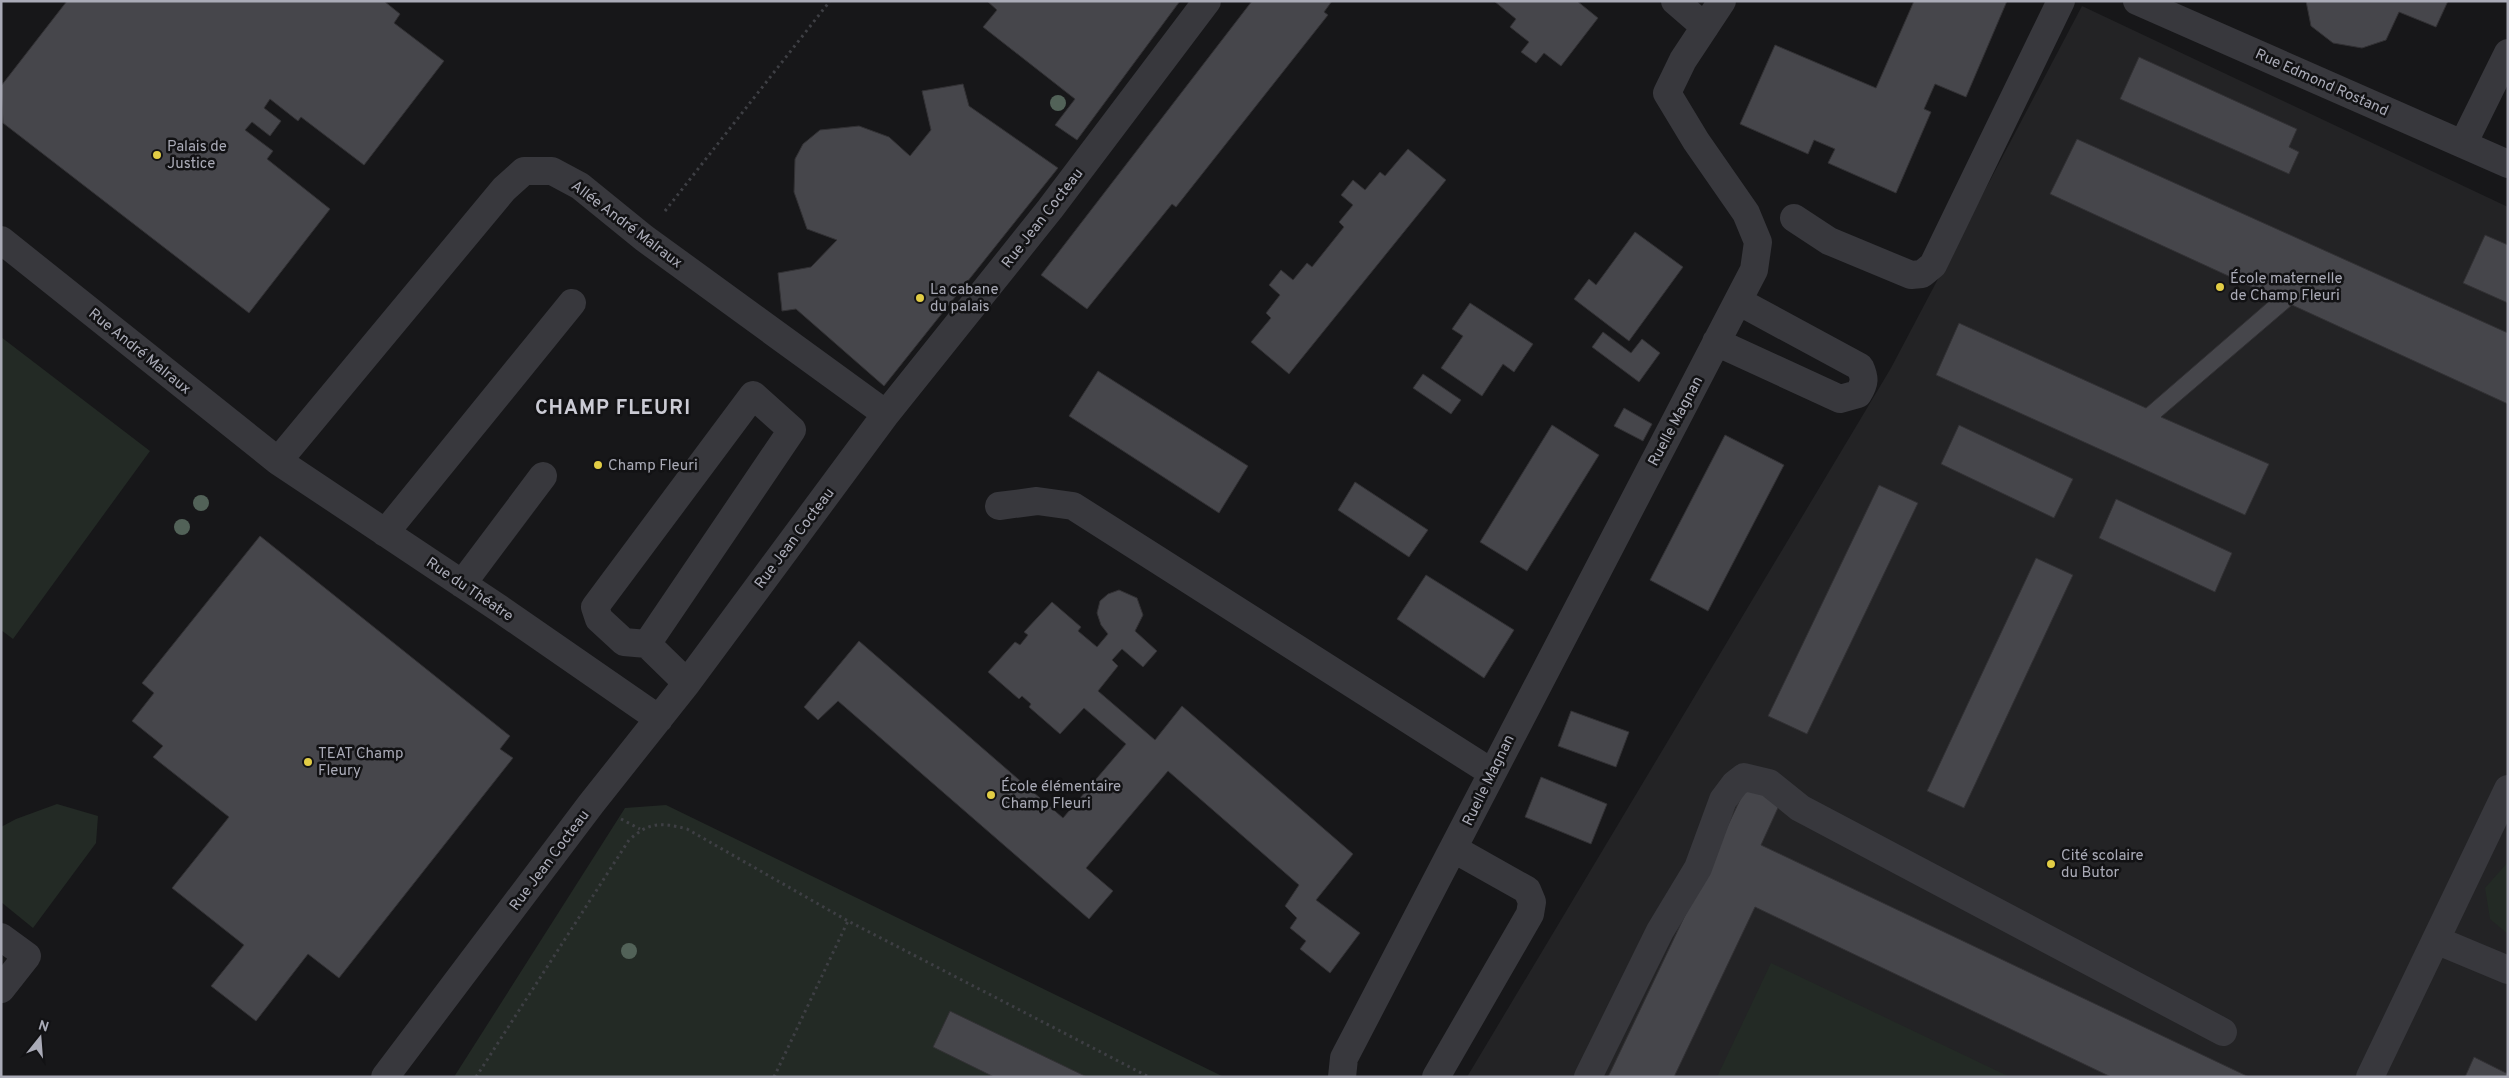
<svg xmlns="http://www.w3.org/2000/svg" width="2509" height="1078" font-family="Overpass,sans-serif">
<style>
.built{fill:#232325}
.green{fill:#232a25}
.building{fill:#46464b;stroke:#323134}
.lines{fill:none;stroke-linecap:round;stroke-linejoin:round}
.path{stroke:#3e3f44;stroke-width:3;stroke-dasharray:2.5 4;stroke-linecap:butt}
.minor{stroke:#38383d;stroke-width:28}
.tree{fill:#526258}
.poi-dot{fill:#e2cd45;stroke:#121214;stroke-width:2}
.labels{text-anchor:middle;stroke-width:5;stroke-linejoin:round;paint-order:stroke}
.street-label{font-size:15px;fill:#aaabb7;stroke:#121214}
.poi-label{font-size:15px;fill:#aaabb7;stroke:#121214;text-anchor:start}
.district-label{font-size:20px;font-weight:bold;letter-spacing:1px;fill:#cbcbd4;stroke:#121214}
</style>
<rect width="100%" height="100%" fill="#171719"/>
<path class="built" d="M2082,6l426,201v870h-1041l424,-709z"/>
<path class="green" d="M1,337l149,114 -137,188 -12,-9z
M57,804l41,12 -2,27 -63,85 -32,-26v-75l15,-8z
M666,805l558,272h-770l171,-269z
M2508,862v72l-18,-15 -5,-31z
M1771,963l239,114h-293z"/>
<path class="building" d="M67,1h317l16,13 -6,9 50,38 -80,104 -63,-48 -3,4 -28,-22 -6,9 17,13 -11,15 -18,-14 -7,8 28,21 -6,8 63,50 -81,104 -246,-190 -2,-37z
M987,1h193l-103,139 -22,-15 20,-26 -92,-72 14,-17z
M1252,1h80l-8,11 4,3 -152,192 -4,-3 -85,105 -46,-34z
M1494,1h83l21,17 -37,48 -17,-13 -8,10 -15,-11 8,-10 -19,-15 6,-8z
M1914,1h93l-41,96 -31,-13 -11,25 7,3 -35,81 -68,-30 7,-14 -21,-9 -6,14 -68,-30 35,-79 101,43z
M2306,1h142l-12,26 -37,-15 -13,28 -24,8 -29,-5 -22,-17z
M2139,57l158,72 -8,18 10,5 -10,22 -169,-75z
M963,84l6,22 89,62 -174,218 -88,-77 -14,2 -4,-38 33,-6 26,-27 -30,-11 -13,-37 1,-33 8,-15 17,-14 39,-4 30,11 21,19 21,-26 -9,-39z
M2077,139l431,194v71l-216,-99 -131,112 108,47 -24,51 -309,-140 23,-52 187,85 128,-111 -224,-103z
M1408,149l38,31 -157,194 -38,-32 20,-24 -5,-5 14,-18 -11,-10 12,-15 12,10 14,-17 5,4 32,-40 -5,-5 14,-17 -12,-10 12,-15 12,10 15,-18 5,4z
M1635,232l48,35 -54,74 -55,-42 15,-20 7,6z
M2485,235l23,10v58l-45,-20z
M1470,303l63,41 -19,28 -11,-8 -21,32 -41,-28 22,-32 -11,-7z
M1603,332l28,21 11,-14 18,14 -21,29 -47,-35z
M1098,371l150,95 -29,47 -150,-97z
M1423,374l38,26 -10,14 -38,-26z
M1624,408l28,16 -9,17 -29,-15z
M1552,425l47,30 -72,116 -47,-29z
M1959,425l114,54 -19,39 -113,-54z
M1725,435l59,30 -76,146 -58,-31z
M1355,482l73,48 -19,27 -71,-47z
M1879,485l39,18 -111,231 -39,-18z
M2116,499l116,54 -17,39 -116,-54z
M260,536l250,200 -10,13 13,9 -174,220 -31,-24 -52,67 -45,-35 33,-41 -72,-57 57,-71 -76,-60 10,-11 -31,-25 22,-28 -12,-10z
M2036,558l37,17 -109,233 -37,-17z
M1426,575l88,55 -30,48 -87,-59z
M1119,590l18,8 6,17 -8,16 22,20 -14,16 -21,-18 -10,11 6,6 -20,25 57,49 27,-34 171,148 -37,46 44,33 -30,40 -30,-24 6,-8 -16,-13 7,-10 -12,-12 14,-21 -131,-114 -82,97 27,23 -24,28 -251,-218 -20,19 -14,-13 55,-66 204,177 63,-74 -42,-36 -24,26 -31,-27 2,-3 -9,-8 -3,3 -31,-27 27,-30 5,3 8,-10 -4,-3 28,-30 29,25 -3,4 19,16 11,-13 -7,-9 -4,-12 3,-12 8,-7z
M1571,711l58,21 -13,35 -58,-21z
M1541,777l66,27 -16,40 -66,-27z
M1748,783l34,16 -21,46 488,232h-138l-356,-170 -81,170h-66z
M950,1011l137,66h-93l-61,-30z
M2474,1057l34,17v3h-43z"/>
<g class="lines">
<path class="path" d="M665,211l165,-210
M621,819l19,10
M476,1077l153,-237c20,-18 32,-18 58,-11l161,92 301,156
M774,1077l74,-156"/>
<path class="minor" d="M1675,1l30,26
M2137,1l371,163
M2463,144l45,-91
M1794,218l35,23 82,34 11,-1 11,-9 128,-264
M1,240l277,221 222,148 159,110
M1716,342l124,57 18,-5c7,-11 7,-16 2,-27l-122,-66
M278,461l226,-272 20,-18h28l28,15 64,52 242,176
M999,506l38,-5 36,5 418,266
M385,533l187,-230
M462,584l81,-108
M647,644l-23,-2 -25,-23 -4,-12 158,-212 39,35 -145,214 40,39
M1,937l26,19 -26,33
M2436,940l72,30
M385,1077l206,-273 96,-121 199,-269 164,-205 157,-208
M1342,1077l2,-19 410,-788 4,-28 -12,-29 -50,-72 -29,-48 16,-33 39,-59
M1436,1077l94,-163 2,-12 -5,-12 -73,-41
M1588,1077l72,-146 38,-63 25,-68 12,-16 9,-7 25,6 31,25 423,224
M2370,1077l138,-288"/>
</g>
<g class="tree">
<circle cx="1058" cy="103" r="8"/>
<circle cx="201" cy="503" r="8"/>
<circle cx="182" cy="527" r="8"/>
<circle cx="629" cy="951" r="8"/>
</g>
<g class="poi-dot">
<circle cx="157" cy="155" r="5"/>
<circle cx="2220" cy="287" r="5"/>
<circle cx="920" cy="298" r="5"/>
<circle cx="598" cy="465" r="5"/>
<circle cx="308" cy="762" r="5"/>
<circle cx="991" cy="795" r="5"/>
<circle cx="2051" cy="864" r="5"/>
</g>
<g class="labels">
<g class="street-label">
<text transform="translate(2322 82) rotate(24)" y="5">Rue Edmond Rostand</text>
<text transform="translate(1042 218) rotate(-52)" y="5">Rue Jean Cocteau</text>
<text transform="translate(627 224) rotate(37)" y="5">Allée André Malraux</text>
<text transform="translate(140 351) rotate(39)" y="5">Rue André Malraux</text>
<text transform="translate(1675 421) rotate(-62)" y="5">Ruelle Magnan</text>
<text transform="translate(794 538) rotate(-53)" y="5">Rue Jean Cocteau</text>
<text transform="translate(470 589) rotate(34)" y="5">Rue du Théatre</text>
<text transform="translate(1488 780) rotate(-64)" y="5">Ruelle Magnan</text>
<text transform="translate(549 860) rotate(-53)" y="5">Rue Jean Cocteau</text>
</g>
<g class="poi-label">
<text x="167" y="151">Palais de<tspan x="167" dy="17">Justice</tspan></text>
<text x="2230" y="283">École maternelle<tspan x="2230" dy="17">de Champ Fleuri</tspan></text>
<text x="930" y="294">La cabane<tspan x="930" dy="17">du palais</tspan></text>
<text x="608" y="470">Champ Fleuri</text>
<text x="318" y="758">TEAT Champ<tspan x="318" dy="17">Fleury</tspan></text>
<text x="1001" y="791">École élémentaire<tspan x="1001" dy="17">Champ Fleuri</tspan></text>
<text x="2061" y="860">Cité scolaire<tspan x="2061" dy="17">du Butor</tspan></text>
</g>
<g class="district-label">
<text x="613" y="414">CHAMP FLEURI</text>
</g>
</g>
<rect width="2509" height="1078" fill="none" stroke="#aaabb7" stroke-width="5"/>
<g transform="translate(40 1038) rotate(17)" stroke="#121214" stroke-width="4" paint-order="stroke">
<path d="M0-4L9 19L0 12L-9 19Z" fill="#aaabb7"/>
<text y="-8" font-size="14" font-weight="bold" text-anchor="middle" fill="#aaabb7">N</text>
</g>
</svg>
